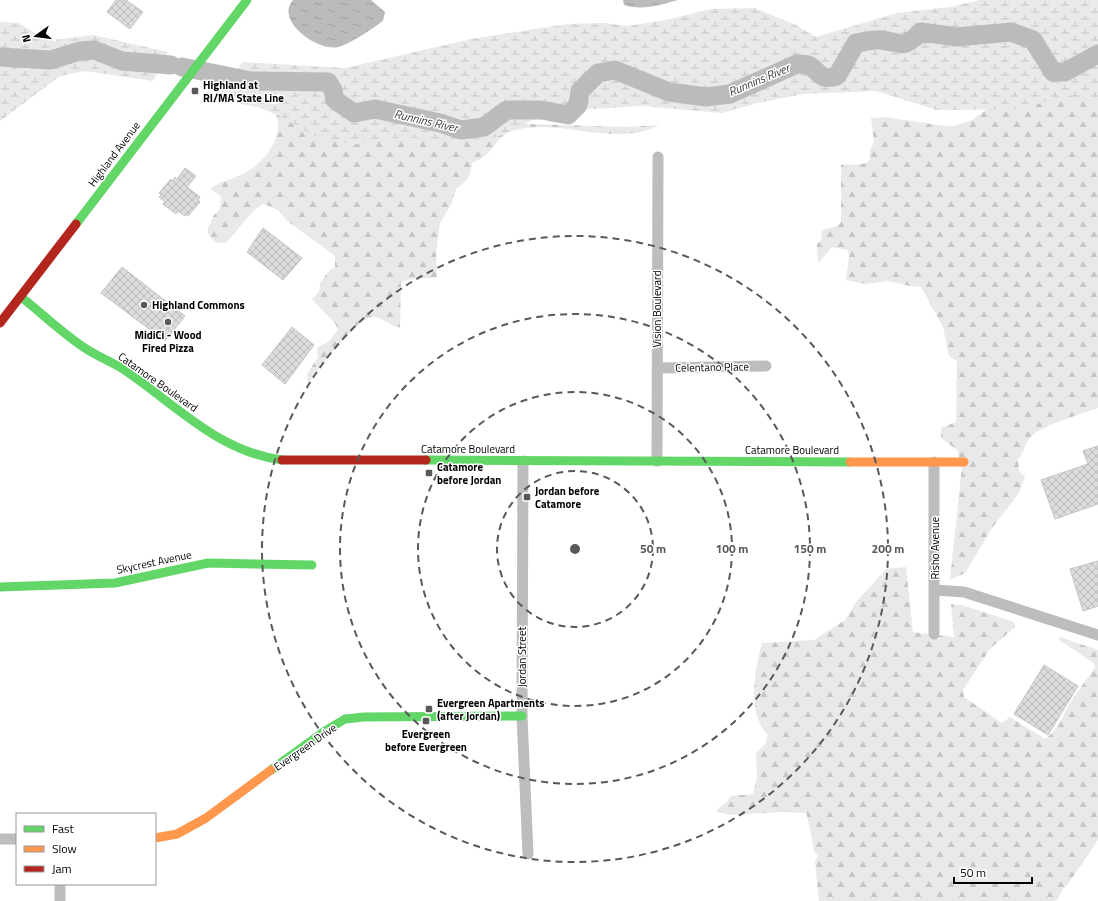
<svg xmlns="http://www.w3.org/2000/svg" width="1098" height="901" font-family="'Titillium Web',sans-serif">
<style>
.forest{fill:url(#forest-firs)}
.wetland{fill:url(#wetland-marsh)}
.water{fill:url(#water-ripples)}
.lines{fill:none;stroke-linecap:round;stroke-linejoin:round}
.river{stroke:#bbb;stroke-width:19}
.building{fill:url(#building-cross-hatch);stroke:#c4c4c4}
.street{stroke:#bdbdbd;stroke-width:11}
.fast{stroke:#63d668;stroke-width:9}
.slow{stroke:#ff974d;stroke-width:9}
.jam{stroke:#b3261e;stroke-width:9}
.ring{fill:none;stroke:#595959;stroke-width:2;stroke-dasharray:7 5}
.poi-dot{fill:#595959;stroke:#fff;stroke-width:1.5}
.labels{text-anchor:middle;stroke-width:3;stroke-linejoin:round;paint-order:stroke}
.poi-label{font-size:11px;font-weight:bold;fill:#000;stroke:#fff;text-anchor:start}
.street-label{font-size:11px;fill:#000;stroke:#fff}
.water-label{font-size:12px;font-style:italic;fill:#3f3f3f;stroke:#fff}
.centre{fill:#595959;stroke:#fff;stroke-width:2}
.ring-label{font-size:12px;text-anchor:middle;font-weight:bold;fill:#595959;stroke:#fff;stroke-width:3;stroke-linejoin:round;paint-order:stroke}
</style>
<defs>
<pattern id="forest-firs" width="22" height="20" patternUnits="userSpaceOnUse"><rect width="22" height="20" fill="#e9e9e9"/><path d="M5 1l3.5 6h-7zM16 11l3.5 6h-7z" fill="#c6c6c6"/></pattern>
<pattern id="wetland-marsh" width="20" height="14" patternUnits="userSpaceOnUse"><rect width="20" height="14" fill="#e9e9e9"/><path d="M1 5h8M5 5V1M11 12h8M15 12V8" fill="none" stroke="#c6c6c6"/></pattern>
<pattern id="water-ripples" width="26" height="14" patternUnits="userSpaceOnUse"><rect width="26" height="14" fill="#bbb"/><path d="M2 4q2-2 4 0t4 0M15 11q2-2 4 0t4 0" fill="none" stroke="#9f9f9f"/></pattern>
<pattern id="building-cross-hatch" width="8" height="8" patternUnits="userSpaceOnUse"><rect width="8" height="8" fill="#dcdcdc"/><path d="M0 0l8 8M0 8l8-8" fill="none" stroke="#bbb"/></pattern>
</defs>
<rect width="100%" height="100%" fill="#fff"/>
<path class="forest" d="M1098,61v347c-14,5 -61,19 -68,30 -6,6 -5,14 -12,21l1,12 6,6 -6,16 -27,35 -27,45 -15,7 12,-114 -5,-16 -16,-12v-10l15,-6 1,-61 -8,-5 -6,-29 -22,-40 -11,-1 -22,-5 -22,3 -20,-4 3,-25 -2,-5 -15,-3 -14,16 -1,-19 4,-3 1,-11 16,-4 3,-4v-57c11,-2 21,3 29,-6v-9l4,-8 -3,-24 13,-1 68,10 20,-7 24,-17z
M210,84h49l258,37 10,3 99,3 33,-2c-43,24 -102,-9 -148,6 -11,4 -17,17 -26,25 -4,3 -9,5 -13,7 0,13 -7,20 -16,26l-4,14 -12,20 -4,31 1,23c-9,2 -30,1 -36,5l-1,46c-10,-2 -19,-12 -28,-11 -18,3 -51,50 -63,65l-2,-2v-6l11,-17 -1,-9 12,-7 9,-11 -3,-7 -23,-24 7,-7 1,-9 9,-12 6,-4v-11l-49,-36c-5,-10 -13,-13 -23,-16l-9,6 -27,32 -11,1 -8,-9v-6l6,-13 6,-6 1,-13 -11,-7c12,-9 19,-8 31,-14 20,-9 44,-36 35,-59 -2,-6 -9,-13 -13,-18l-36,-2z
M906,567l7,65 41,5 -3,-33 11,1 52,17 1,5 -25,22 -27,41 1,7 38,26 8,-6 35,22c11,-7 18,-22 23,-33 8,-13 19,-26 27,-39l-1,-4 -35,-23 1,-3 38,13v190l-30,44c-8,6 -6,11 -12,17h-237l-4,-40 3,-5 -4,-5 -4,-23 -4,-15 -23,-1 -53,3 -12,-3 -2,-2 10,-7 5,-7 22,-2 4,-16 -1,-25 9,-9 3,-9c-22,-22 -13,-65 -6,-92l52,-3 31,-20 12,-19 29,-32z"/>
<path class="wetland" d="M980,0h118v102l-34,-7 -40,14 -88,1 -60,-19 -73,3 -45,9 -36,10 -81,-7 -64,4 -35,5 -39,20 -14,4 -28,3 -31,-4h-42l-36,7 -39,-9 -29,-18 -26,-11 -38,-7 22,-38 103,6 126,-29 96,-15 38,-1 22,3 39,-6 45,-11 43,-1 40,16 22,13 81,-24 53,-6z
M0,22l19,1 17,11 16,6 41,-5 75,17 -15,29 -68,-10 -25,5 -60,45z"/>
<path class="water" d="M293,0h78l14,12 -2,9c-11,8 -33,23 -45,26 -19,5 -64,-26 -45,-47z
M623,0h55c-19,5 -34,11 -54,5z"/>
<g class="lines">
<path class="river" d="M0,57l51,3 29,-9 14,-1 28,11 49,4
M182,67l69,14 77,1 5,8 2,10 19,13 21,-4 65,14 21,7 23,-3 23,-17h35l26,5 10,-10 2,-14 18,-18 17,-3 54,22 37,5 24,-3 67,-30c4,0 7,0 11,1 12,5 10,17 29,11l19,-33c8,-1 18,-4 25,-3 23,3 20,10 40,-8l36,5 54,-5 22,8 20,32h12l33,-18"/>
</g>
<path class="building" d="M116,0h10l17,12 -13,17 -23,-17z
M185,168l11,8 -9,11 13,10 -2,3 2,2 -12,14 -1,-2 -2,2 -7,-5 -2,3 -13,-10 2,-2 -6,-5 2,-2 -2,-2 12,-14 2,2 2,-4 2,2z
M263,228l39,30 -19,22 -36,-28z
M122,267l63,49 -20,25 -64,-48z
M292,327l22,18 -29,39 -23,-19z
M1098,446v58l-43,15 -14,-39 47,-16 -5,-13z
M1098,561v45l-15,5 -13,-42z
M1044,665l34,21 -30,49 -34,-21z"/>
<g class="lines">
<path class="street" d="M658,368l108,-2
M523,461l-1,255 6,138
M657,461l1,-304
M935,590l29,2 134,43
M934,634v-172
M0,839h17
M60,884v17"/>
<path class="fast" d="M76,224l171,-224
M21,297c22,17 43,38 67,53 11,7 24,12 35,19 51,34 95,83 159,91
M426,460l424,2
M0,587l115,-4 93,-20 104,2
M271,770l54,-39 20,-12 19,-2 158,-1"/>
<path class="slow" d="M850,462h114
M155,838l22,-4 29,-16 65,-48"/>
<path class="jam" d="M0,323l76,-99
M282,460h144"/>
</g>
<g class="ring">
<circle cx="575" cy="549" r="78"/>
<circle cx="575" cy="549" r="157"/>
<circle cx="575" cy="549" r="235"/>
<circle cx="575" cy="549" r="313"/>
</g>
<g class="poi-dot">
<rect x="191" y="87" width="8" height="8" rx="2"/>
<circle cx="144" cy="305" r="4"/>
<circle cx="168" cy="322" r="4"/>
<rect x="425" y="469" width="8" height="8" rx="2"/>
<rect x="523" y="493" width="8" height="8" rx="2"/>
<rect x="425" y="705" width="8" height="8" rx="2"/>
<rect x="422" y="717" width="8" height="8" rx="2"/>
</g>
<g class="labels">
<g class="poi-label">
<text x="203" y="89">Highland at<tspan x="203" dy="13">RI/MA State Line</tspan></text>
<text x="152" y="309">Highland Commons</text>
<text x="168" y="339" text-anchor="middle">MidiCi - Wood<tspan x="168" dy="13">Fired Pizza</tspan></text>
<text x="437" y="471">Catamore<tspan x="437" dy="13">before Jordan</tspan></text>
<text x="535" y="495">Jordan before<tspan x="535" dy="13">Catamore</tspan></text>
<text x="437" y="707">Evergreen Apartments<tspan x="437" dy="13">(after Jordan)</tspan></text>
<text x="426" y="738" text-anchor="middle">Evergreen<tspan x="426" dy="13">before Evergreen</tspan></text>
</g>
<g class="street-label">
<text transform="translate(114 154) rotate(-53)" y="4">Highland Avenue</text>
<text transform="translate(657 309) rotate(-90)" y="4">Vision Boulevard</text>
<text transform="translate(712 367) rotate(-1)" y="4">Celentano Place</text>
<text transform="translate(158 382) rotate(35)" y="4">Catamore Boulevard</text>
<text x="468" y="453">Catamore Boulevard</text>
<text x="792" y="454">Catamore Boulevard</text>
<text transform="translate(935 548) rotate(-90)" y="4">Risho Avenue</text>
<text transform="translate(154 562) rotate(-12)" y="4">Skycrest Avenue</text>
<text transform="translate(522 657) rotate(-90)" y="4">Jordan Street</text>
<text transform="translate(305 747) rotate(-35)" y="4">Evergreen Drive</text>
</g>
<g class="water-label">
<text transform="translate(759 80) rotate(-23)" y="4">Runnins River</text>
<text transform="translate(426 121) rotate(13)" y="4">Runnins River</text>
</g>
</g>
<circle cx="575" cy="549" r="6" class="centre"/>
<g class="ring-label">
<text x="653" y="553">50 m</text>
<text x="732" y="553">100 m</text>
<text x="810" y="553">150 m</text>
<text x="888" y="553">200 m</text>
</g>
<rect x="16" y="813" width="140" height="72" fill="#ffffff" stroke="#999999"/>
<rect x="24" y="826" width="20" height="6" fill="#63d668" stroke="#999999"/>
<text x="52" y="833" font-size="12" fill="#000000">Fast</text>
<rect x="24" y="846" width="20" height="6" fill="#ff974d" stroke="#999999"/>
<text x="52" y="853" font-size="12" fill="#000000">Slow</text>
<rect x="24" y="866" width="20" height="6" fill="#b3261e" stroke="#999999"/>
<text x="52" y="873" font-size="12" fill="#000000">Jam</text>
<g transform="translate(36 36) rotate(256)" stroke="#ffffff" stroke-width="3" paint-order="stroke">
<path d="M0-3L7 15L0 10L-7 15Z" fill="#000000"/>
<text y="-6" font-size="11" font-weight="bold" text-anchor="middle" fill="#000000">N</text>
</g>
<path d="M954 877v6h78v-6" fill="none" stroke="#000000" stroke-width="2"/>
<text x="960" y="877" font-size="12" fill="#000000" stroke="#ffffff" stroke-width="3" paint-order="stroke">50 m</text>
</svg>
